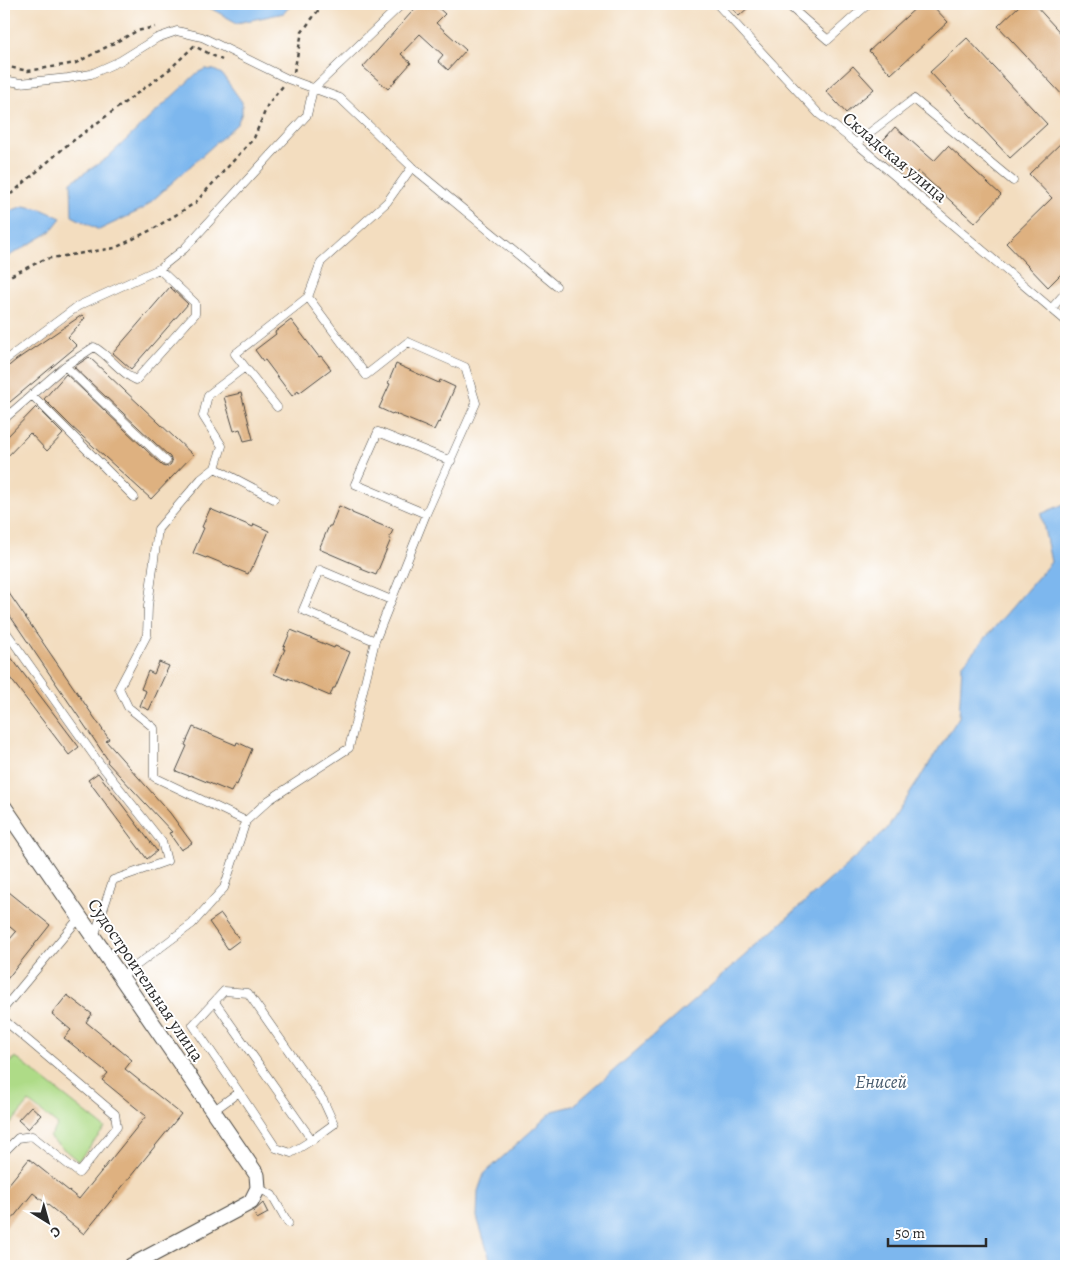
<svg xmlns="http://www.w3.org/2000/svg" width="1070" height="1270" font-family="Alegreya,serif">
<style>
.green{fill:#aedb87;stroke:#6c8359}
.water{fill:#7db7ee;stroke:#54718c}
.building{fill:#deb180}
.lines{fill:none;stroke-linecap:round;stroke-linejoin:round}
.lane-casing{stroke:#494641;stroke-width:9}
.street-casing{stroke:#494641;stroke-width:17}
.path{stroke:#494641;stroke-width:2.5;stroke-dasharray:4 4;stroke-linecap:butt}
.lane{stroke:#fff;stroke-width:8}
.street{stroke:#fff;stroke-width:15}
.labels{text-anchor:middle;stroke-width:4;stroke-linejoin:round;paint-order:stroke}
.street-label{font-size:18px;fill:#2b2b2b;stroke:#fff}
.water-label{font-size:19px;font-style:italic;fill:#485c6f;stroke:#fff}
</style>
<rect width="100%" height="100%" fill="#fff"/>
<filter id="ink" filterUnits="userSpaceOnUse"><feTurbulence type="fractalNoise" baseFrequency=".02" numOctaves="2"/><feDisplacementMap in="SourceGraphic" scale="10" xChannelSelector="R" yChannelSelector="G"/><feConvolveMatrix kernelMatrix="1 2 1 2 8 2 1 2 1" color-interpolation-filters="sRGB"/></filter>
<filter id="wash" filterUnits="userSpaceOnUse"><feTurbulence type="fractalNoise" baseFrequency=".0096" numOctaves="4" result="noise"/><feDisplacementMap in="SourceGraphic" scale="20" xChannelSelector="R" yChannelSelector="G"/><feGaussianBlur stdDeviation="1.12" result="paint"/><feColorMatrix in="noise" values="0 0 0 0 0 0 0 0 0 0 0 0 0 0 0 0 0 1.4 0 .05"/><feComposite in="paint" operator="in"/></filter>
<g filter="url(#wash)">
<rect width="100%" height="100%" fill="#f3ddbf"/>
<path class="green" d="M15,1057l90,71 -27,33 -29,-24 9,-12 -29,-23 -25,30v-62z"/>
<path class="water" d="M203,4h88l-7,9 -47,10z
M205,69l9,1 8,4 20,28v11l-5,11 -94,85 -44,21 -27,-14 -1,-34 36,-24 90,-85z
M24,206l17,3 20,9 -11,14 -46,27v-46z
M1066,503v763h-574l-15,-49 1,-26 6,-17 69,-63 20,-5 134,-117 180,-160 72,-112 3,-52 89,-103 -10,-48z"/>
<g id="blocks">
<path class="building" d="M419,4h15l11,10 -9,9 30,27 -18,20 -10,-9 5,-6 -23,-21 -19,20 10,9 -23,26 -25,-22z
M728,4h24l-13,12z
M920,4h11l17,18 -57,52 -22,-23z
M1021,4h13l32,35v60l-68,-73z
M967,38l80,86 -37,34 -80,-86z
M853,66l21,23 -28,24 -20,-22z
M895,127l39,34 14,-15 53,49 -26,28 -57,-52 -5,6 -35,-31z
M1066,138v131l-18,18 -42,-44 46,-45 -23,-24z
M170,287l18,17 -57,65 -18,-16z
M82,315l3,3 -17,19 9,9 -73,61v-37l12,-10z
M291,320l28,37 2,-1 10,13 -32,24 -1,-2 -6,5 -27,-36 -2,1 -8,-11 21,-16 -1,-2z
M89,357l104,98 -42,44 -80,-73 -27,-27 22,-25 96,91 3,2 5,-2 2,-3 -2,-5 -96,-90z
M396,364l43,19 1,-3 15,7 -16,36 -1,-1 -4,8 -41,-17 -1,1 -13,-6 11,-24 -2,-1z
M241,393l12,46 -9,2 -4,-12 -6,2 -10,-34z
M36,407l27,27 -16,17 -17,-18 -26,27v-20z
M339,506l13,6v1l41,17 -4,9h2l-15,36 -15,-6v-2l-42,-18 10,-23h2z
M210,509l43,18 1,-3 15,7 -16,36 -1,-1 -4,8 -41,-17 -1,1 -13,-5 11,-25 -2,-1z
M4,586l105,153 -3,2 64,72 22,30 -6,4 -5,3 -12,-17 3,-1 -65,-70 1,-2 -104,-153z
M291,630l43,18 1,-2 15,6 -15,36h-2l-3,8 -42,-18v2l-14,-6 11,-25h-2z
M4,648l75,99 -10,8 -65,-85z
M159,662l10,4 -20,44 -9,-4 6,-15 -5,-2 7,-18 6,3z
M193,727l43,18 1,-3 15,7 -15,36 -2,-1 -4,8 -41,-17 -1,1 -13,-5 11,-25 -2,-1z
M98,773l59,78 -10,8 -59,-79z
M4,888l46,37 -46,58v-37l12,-14 -12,-10z
M221,914l19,26 -12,9 -19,-27z
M67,995l25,19 -6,8 46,38 -7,9 56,45 -97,120 -51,-41 -29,36v-39l25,-31 50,40 67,-83 -44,-36 6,-7 -44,-35 7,-8 -19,-16z
M31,1106l10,9 -13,14 -10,-9z
M263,1203l5,10 -11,6 -4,-7z"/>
</g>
</g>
<g filter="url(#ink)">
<use href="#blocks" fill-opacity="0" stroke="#494641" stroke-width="1"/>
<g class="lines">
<defs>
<path id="lane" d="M717,4l102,110 37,29 210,178
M787,4l41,36 40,-36
M4,80l16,3 48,-5 23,-4 29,-13 37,-23 20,-7 25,6 86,42 52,19 72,69 144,119
M856,143l58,-44 99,82
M308,297l58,78 42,-33 57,25 11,36 -50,111 -51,127 -26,107 -80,52 -23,21 -92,-44v-49l-26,-21 -9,-19 28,-53 1,-29 10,-77 43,-50 14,-11 7,-22 -19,-30 5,-21 37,-28 -10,-13 73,-57 13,-35 66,-60 25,-35
M1051,309l15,-17
M4,361l74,-55 81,-37 25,-20 123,-134 6,-26 89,-85
M65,366l29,-19c16,9 25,25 42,33l59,-66v-11l-36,-34
M245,367l32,40
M32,395l102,102
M4,419l61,-53 101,95
M215,468l59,31
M426,514l-71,-30 23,-52 73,29
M4,629l93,131 65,82 5,19 -54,19 -19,57
M375,641l-72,-31 17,-40 71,30
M121,977l71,-53 32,-36 22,-67
M215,1002l97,138
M4,1008l76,-91
M4,1020l111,94 2,13 -38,46 -47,-37 -14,2 -14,14
M213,1111l26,-19 37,56 15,5 21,-13 22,-16 -11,-24 -75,-107 -24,-2 -31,34 46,67
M258,1188l14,7 16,28"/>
<path id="street" d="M4,807l253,368 1,13 -7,14 -120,64"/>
</defs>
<use href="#lane" class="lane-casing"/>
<use href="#street" class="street-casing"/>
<path class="path" d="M4,66l24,5 48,-8 61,-32 18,-4
M294,72l8,-40 21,-28
M4,198l6,-3 56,-49 104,-77 24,-23 28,14
M4,279l41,-20 70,-11 38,-19 42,-26 59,-65 14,-34 15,-18"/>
<use href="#lane" class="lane"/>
<use href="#street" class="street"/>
</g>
</g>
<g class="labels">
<g class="street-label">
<text transform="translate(895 157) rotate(40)" y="6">Складская улица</text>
<text transform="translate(146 980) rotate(56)" y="6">Судостроительная улица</text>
</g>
<g class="water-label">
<text x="881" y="1088">Енисей</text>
</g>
</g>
<rect width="1070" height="1270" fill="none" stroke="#fff" stroke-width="20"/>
<g transform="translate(48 1222) rotate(143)" stroke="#ffffff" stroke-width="4" paint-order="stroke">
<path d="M0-4L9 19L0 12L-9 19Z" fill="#2b2b2b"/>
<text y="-8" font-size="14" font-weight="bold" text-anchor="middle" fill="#2b2b2b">С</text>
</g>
<path d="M888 1238v8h98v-8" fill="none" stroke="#2b2b2b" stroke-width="2.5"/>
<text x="895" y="1238" font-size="15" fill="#2b2b2b" stroke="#ffffff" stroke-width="4" paint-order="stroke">50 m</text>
</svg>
